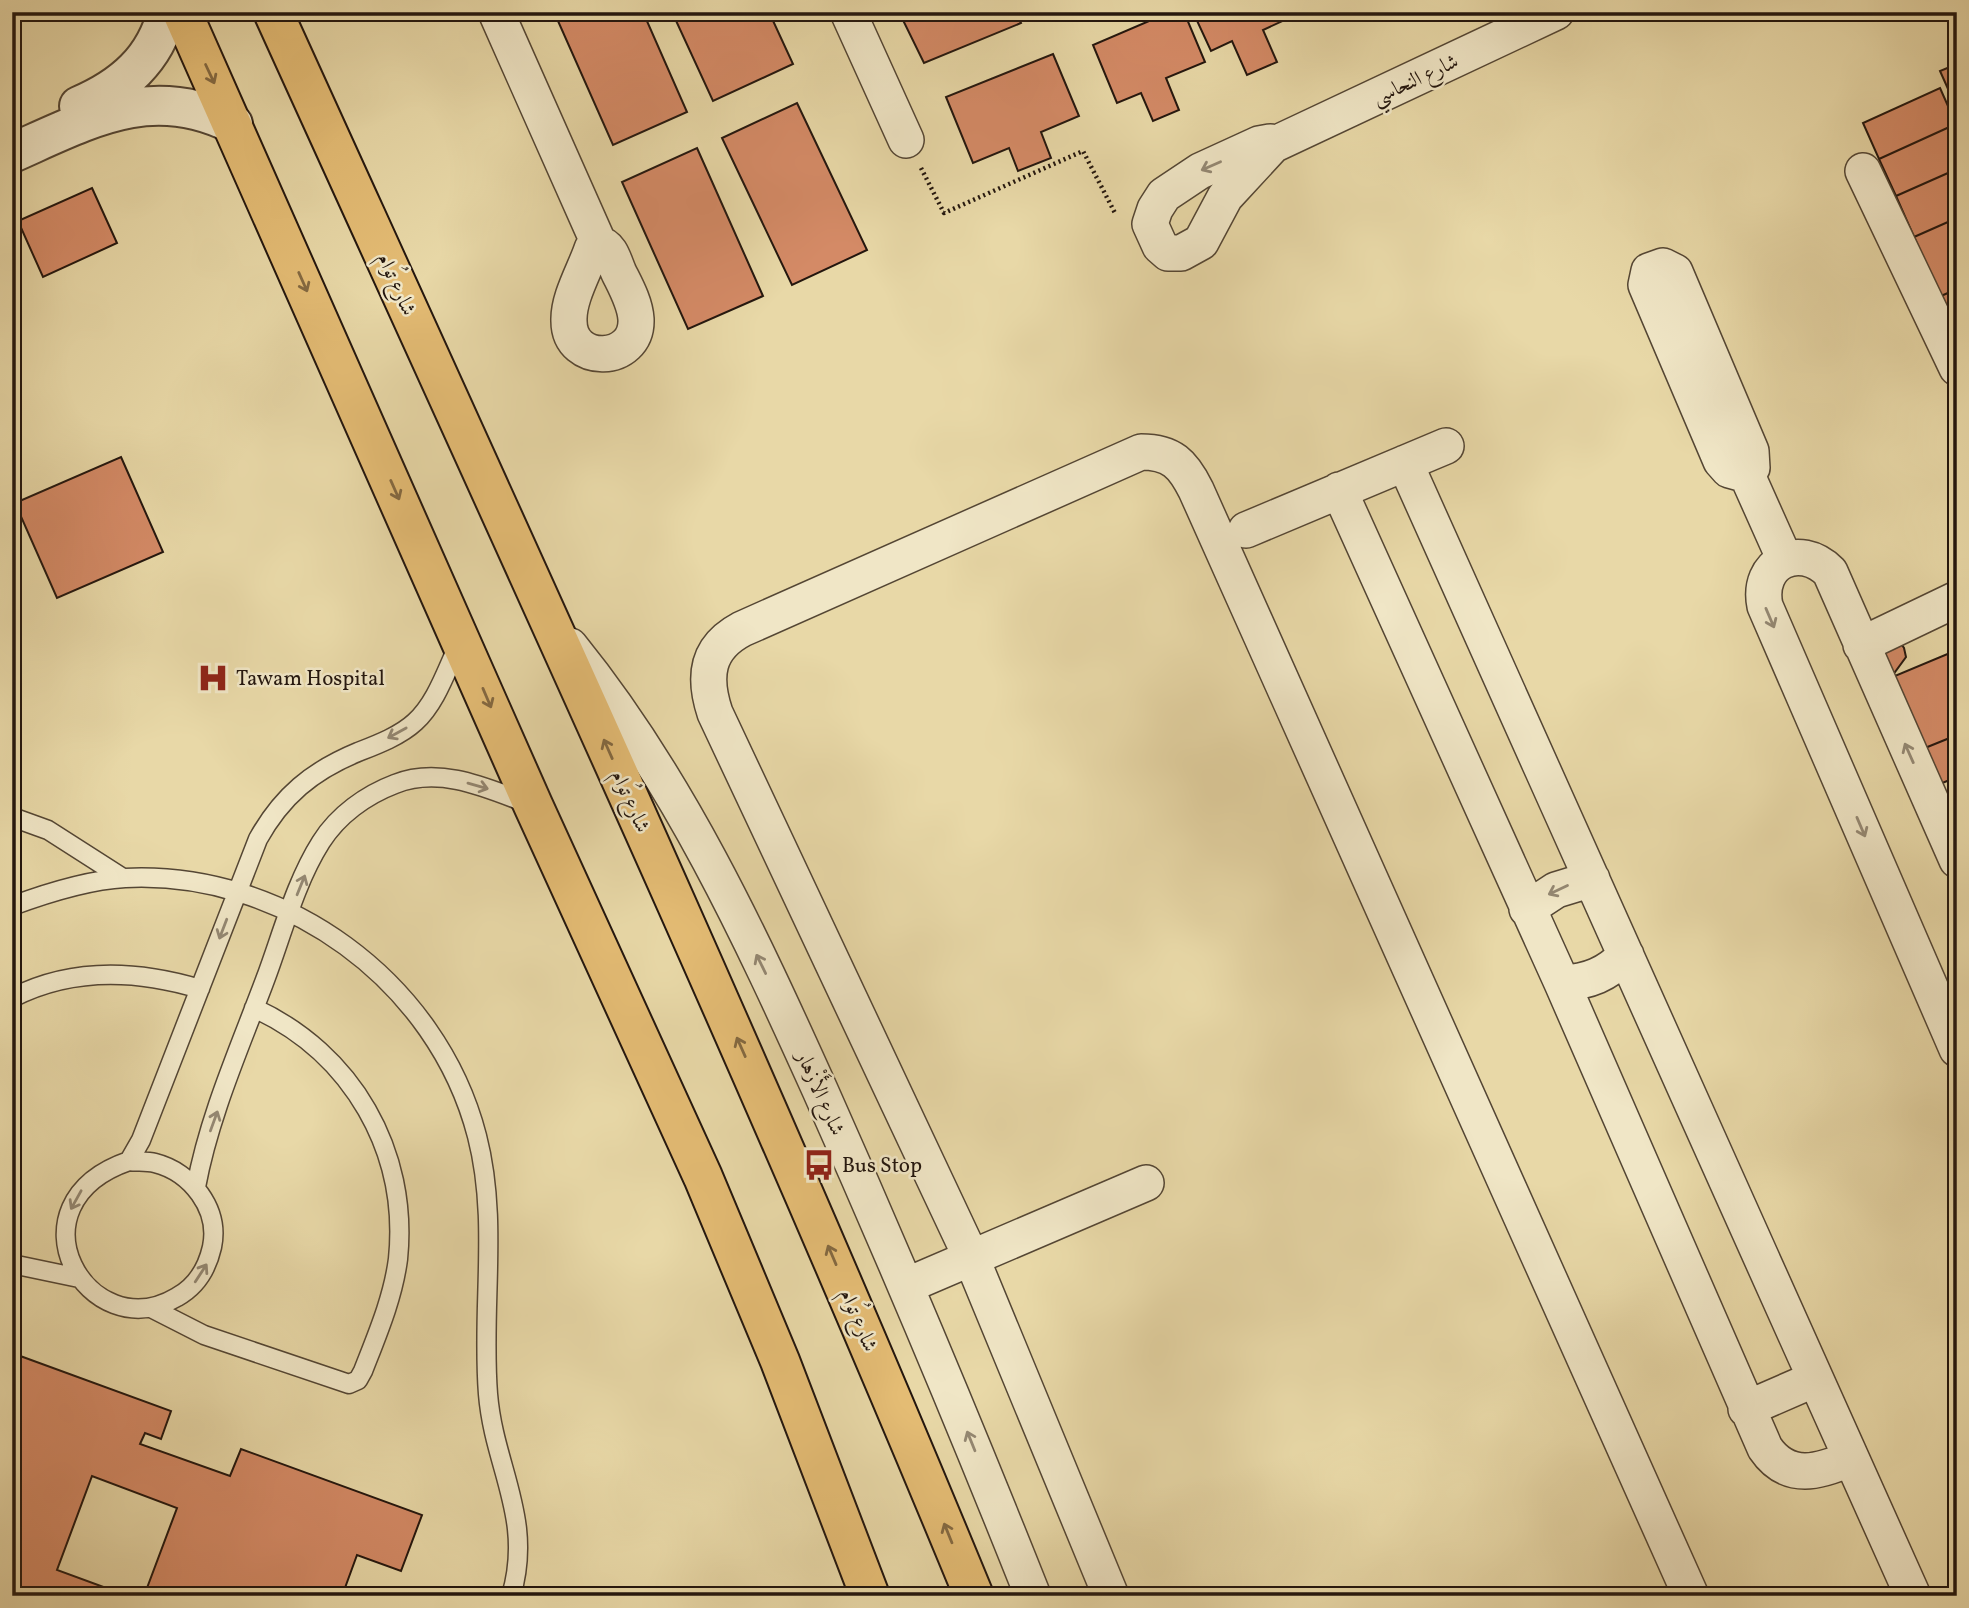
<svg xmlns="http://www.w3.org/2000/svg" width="1969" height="1608" font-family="Vollkorn,Amiri,serif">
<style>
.building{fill:#d48a66;stroke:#23160e;stroke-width:2}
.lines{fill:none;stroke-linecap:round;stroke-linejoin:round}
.service-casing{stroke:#544634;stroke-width:21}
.minor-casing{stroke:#544634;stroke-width:38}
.tertiary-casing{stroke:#544634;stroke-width:42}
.primary-casing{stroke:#23160e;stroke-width:42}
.path{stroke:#23160e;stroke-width:4.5;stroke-dasharray:2 3.5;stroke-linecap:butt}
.service{stroke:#f0e6c6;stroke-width:18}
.minor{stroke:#f0e6c6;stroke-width:35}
.tertiary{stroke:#f0e6c6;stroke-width:38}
.primary{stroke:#e4bc74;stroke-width:38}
.oneway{stroke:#846941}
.oneway2{stroke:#948873}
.labels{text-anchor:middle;stroke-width:5;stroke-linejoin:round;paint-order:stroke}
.street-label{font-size:21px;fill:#23160e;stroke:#f0e6c6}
.poi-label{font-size:21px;fill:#23160e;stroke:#f0e6c6;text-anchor:start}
</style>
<rect width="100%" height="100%" fill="#e8d8a7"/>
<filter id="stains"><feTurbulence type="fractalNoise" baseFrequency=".00286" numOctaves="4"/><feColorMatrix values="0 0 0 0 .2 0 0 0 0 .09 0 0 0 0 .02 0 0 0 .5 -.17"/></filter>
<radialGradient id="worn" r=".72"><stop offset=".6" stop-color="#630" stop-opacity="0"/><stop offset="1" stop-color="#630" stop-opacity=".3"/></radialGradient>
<path class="building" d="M554,12h89l44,100 -74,33z
M672,12h97l24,52 -80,37z
M899,12h117l5,11 -97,40z
M1170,12h14l21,50 -39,16 13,32 -26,11 -12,-28 -24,10 -24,-58z
M1193,12h109l-39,18 14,32 -30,13 -15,-34 -21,10z
M1053,54l26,62 -38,16 10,26 -33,13 -9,-23 -36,15 -27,-66z
M1957,64v45l-17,-38z
M1940,88l16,36 -77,35 -16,-36z
M797,103l70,147 -75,35 -70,-147z
M1956,124l1,45 -61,27 -17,-37z
M697,148l66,148 -75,33 -66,-147z
M1957,169v49l-43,19 -18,-41z
M92,188l25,55 -74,34 -25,-56z
M1957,218v71l-16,7 -27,-59z
M1957,289v42l-16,-35z
M121,457l42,95 -106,46 -42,-95z
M1881,639l18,2 5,7 2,9 -11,15 -9,1z
M1957,650v85l-37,15 -30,-72z
M1957,735v42l-22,9 -15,-36z
M12,1353l159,58 -10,28 -16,-6 -5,11 90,32 11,-27 181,66 -21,56 -44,-16 -15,41h-198l33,-88 -85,-32 -35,94 71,26h-116z"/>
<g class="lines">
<defs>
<path id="service" d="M12,817l36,13 75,48
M12,906c35,-13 76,-26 113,-28 159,-8 312,103 352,258 22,85 4,171 11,258 6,74 46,124 23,202
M12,998c60,-31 125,-28 188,-9
M129,1161c8,1 18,0 26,2 36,9 65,46 57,84 -5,22 -15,39 -35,50 -89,53 -173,-93 -48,-136l12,-21 117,-301c24,-43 54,-68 100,-87 18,-7 42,-16 57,-30 22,-20 32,-54 45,-80
M196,1187c13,-71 44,-140 69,-207 17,-45 30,-97 56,-138 17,-27 45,-47 74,-58 45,-18 92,4 134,20
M12,1264l67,14
M151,1308l53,27 145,49 9,-4 5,-9c14,-36 30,-73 35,-112 11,-108 -46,-206 -144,-251"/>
<path id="minor" d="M496,12l103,232
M848,12l58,128
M1273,145l-3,-3 -11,2 -59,27 -36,24 -9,14 -5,15 10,22 8,7h13l20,-11 24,-45 48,-52 283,-133
M1863,171l94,197
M599,244c12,2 15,18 20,29 7,14 16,30 17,46 2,45 -67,47 -67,2 -1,-23 16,-51 23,-72z
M1663,266l12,6 76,179 1,17 -5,7 -18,-5 -8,-9 -75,-176 3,-14z
M1405,463l508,1133
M1747,475l38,85
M1339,490l223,493 203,465c23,34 55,24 86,10
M1246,530l200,-84
M1861,645l96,-46
M570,646c108,133 180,289 250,444 75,168 145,335 213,506
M1957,860l-127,-288c-31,-31 -74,-9 -65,34l192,443
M1527,909l29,-19 36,-11
M1562,983c27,-1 45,-9 64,-28
M908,1285l238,-102
M1746,1409l69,-30
M1111,1596l-140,-339 -256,-544c-12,-36 -9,-65 27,-84l399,-177c31,0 42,12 55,38l495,1106"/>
<path id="tertiary" d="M79,106c44,-19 76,-46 88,-94
M12,153c77,-34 139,-70 221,-29"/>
<path id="primary" d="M182,12l351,793 170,372 77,184 90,235
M273,12c239,526 481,1050 701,1584"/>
</defs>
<use href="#service" class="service-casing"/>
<use href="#minor" class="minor-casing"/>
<use href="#tertiary" class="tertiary-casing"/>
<use href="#primary" class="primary-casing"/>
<path class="path" d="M921,168l23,45 139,-62 33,64"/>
<use href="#service" class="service"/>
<use href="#minor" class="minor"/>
<use href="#tertiary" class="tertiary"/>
<use href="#primary" class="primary"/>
</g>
<defs><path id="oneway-shaft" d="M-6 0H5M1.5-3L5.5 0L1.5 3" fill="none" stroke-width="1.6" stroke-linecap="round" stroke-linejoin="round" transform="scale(1.75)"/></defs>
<g class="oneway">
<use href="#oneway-shaft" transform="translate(210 74) rotate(65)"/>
<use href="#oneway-shaft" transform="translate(303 282) rotate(66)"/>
<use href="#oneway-shaft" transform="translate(395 490) rotate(66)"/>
<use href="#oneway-shaft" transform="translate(487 698) rotate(67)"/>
<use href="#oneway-shaft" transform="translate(608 749) rotate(-114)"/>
<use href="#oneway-shaft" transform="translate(741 1047) rotate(-114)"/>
<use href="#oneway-shaft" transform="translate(832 1255) rotate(-113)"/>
<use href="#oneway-shaft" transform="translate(948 1533) rotate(-112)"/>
</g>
<g class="oneway2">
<use href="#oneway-shaft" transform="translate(1211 166) rotate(156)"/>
<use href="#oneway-shaft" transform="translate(1770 618) rotate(67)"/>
<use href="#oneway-shaft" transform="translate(397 733) rotate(151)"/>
<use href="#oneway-shaft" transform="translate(1909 753) rotate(-114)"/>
<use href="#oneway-shaft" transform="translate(478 786) rotate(16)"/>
<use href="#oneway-shaft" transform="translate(1861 827) rotate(67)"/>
<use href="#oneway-shaft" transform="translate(301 885) rotate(-68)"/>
<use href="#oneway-shaft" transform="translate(1558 890) rotate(155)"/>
<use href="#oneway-shaft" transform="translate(223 929) rotate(111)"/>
<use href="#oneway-shaft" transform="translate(761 964) rotate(-116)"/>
<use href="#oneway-shaft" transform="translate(214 1121) rotate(-70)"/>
<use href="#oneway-shaft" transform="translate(76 1200) rotate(119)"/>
<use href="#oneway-shaft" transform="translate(201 1273) rotate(-57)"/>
<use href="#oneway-shaft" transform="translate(971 1441) rotate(-112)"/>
</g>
<defs>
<symbol id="hospital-bare" viewBox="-9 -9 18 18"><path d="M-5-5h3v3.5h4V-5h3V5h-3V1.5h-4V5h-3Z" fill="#8f2418" stroke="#f0e6c6" stroke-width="2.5" paint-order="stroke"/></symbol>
<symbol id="bus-bare" viewBox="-9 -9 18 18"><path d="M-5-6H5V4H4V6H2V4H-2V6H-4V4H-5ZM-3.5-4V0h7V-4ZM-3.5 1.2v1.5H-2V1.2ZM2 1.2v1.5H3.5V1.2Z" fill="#8f2418" stroke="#f0e6c6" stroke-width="2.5" paint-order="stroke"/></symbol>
</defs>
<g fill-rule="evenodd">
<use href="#hospital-bare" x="191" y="656" width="44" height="44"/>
<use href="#bus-bare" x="797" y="1143" width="44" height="44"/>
</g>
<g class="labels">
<g class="street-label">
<text transform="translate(1415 79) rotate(-25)" y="7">شارع النحاسي</text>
<text transform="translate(397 284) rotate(66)" y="7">شارع تُوام</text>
<text transform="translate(631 801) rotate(66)" y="7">شارع تُوام</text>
<text transform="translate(821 1093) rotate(66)" y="7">شارع الأَزْهار</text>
<text transform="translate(859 1320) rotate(67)" y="7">شارع تُوام</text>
</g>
<g class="poi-label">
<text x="236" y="685">Tawam Hospital</text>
<text x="842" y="1172">Bus Stop</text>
</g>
</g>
<rect width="1969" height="1608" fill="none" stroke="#e8d8a7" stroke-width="42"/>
<rect x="14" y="14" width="1941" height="1580" fill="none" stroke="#23160e" stroke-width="3.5"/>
<rect x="21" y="21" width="1927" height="1566" fill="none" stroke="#23160e" stroke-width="2"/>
<rect width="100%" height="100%" filter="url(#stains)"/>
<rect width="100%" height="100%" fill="url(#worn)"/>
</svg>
